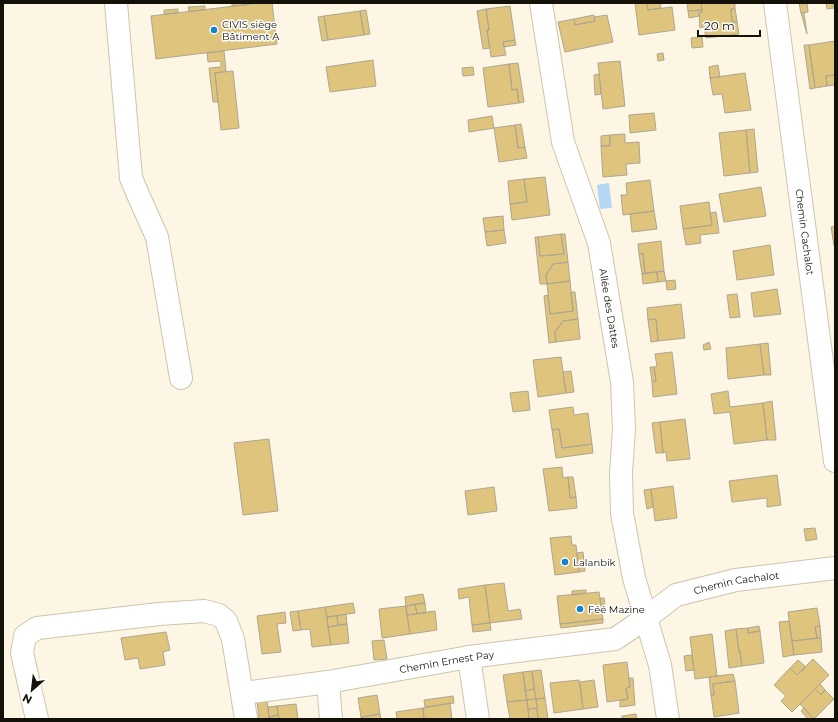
<svg xmlns="http://www.w3.org/2000/svg" width="838" height="722" font-family="Montserrat,sans-serif">
<style>
.water{fill:#b4d7f6}
.building{fill:#dfc47e;stroke:#aea690}
.lines{fill:none;stroke-linecap:round;stroke-linejoin:round}
.minor-casing{stroke:#cdc5ae;stroke-width:24}
.minor{stroke:#fff;stroke-width:22}
.poi-dot{fill:#1084cd;stroke:#fff;stroke-width:1.5}
.labels{text-anchor:middle;stroke-width:3;stroke-linejoin:round;paint-order:stroke}
.poi-label{font-size:10px;fill:#141109;stroke:#fff;text-anchor:start}
.street-label{font-size:10px;fill:#141109;stroke:#fff}
</style>
<rect width="100%" height="100%" fill="#fdf6e4"/>
<path class="water" d="M609,183l3,25 -12,1 -3,-24z"/>
<path class="building" d="M232,3h13l1,2 -14,1z
M260,3h12l5,41 -121,15 -5,-43z
M635,3h12l1,7 24,-3 3,23 -36,5z
M647,3h13l1,5 -13,2z
M687,3h14l1,7 -14,1z
M701,3h34v5l-4,1 1,13 5,-1 2,13 -33,4 -2,-11 -4,1 -1,-15 3,-1z
M799,3h8l1,9 -7,1z
M826,3h7l1,5 -7,1z
M205,6v4l-16,1 -1,-4z
M510,6l5,34 -12,2 3,13 -15,2 -4,-27h2l-3,-21z
M735,8l2,13 -5,1 -1,-13z
M178,9v4l-14,1v-4z
M486,9l3,21h-2l3,18 -7,1 -6,-38z
M366,10l4,24 -6,1 -4,-24z
M702,10v2l-3,1v3l-10,2 -1,-7z
M360,11l4,24 -36,5 -4,-24z
M801,13h3l3,21z
M594,15l1,6 -20,4 -1,-6z
M607,15l6,27 -48,10 -7,-30 16,-3 1,6 20,-4 -1,-4z
M324,16l4,24 -6,1 -4,-24z
M702,37l1,10 -11,1 -1,-10z
M515,40l1,5 -12,2 -1,-5z
M835,41v34l-9,1 1,10 -12,2 -6,-43z
M804,45h5l6,43 -5,1z
M224,51l2,20 -11,2 3,29h-5l-4,-34 12,-1v-6l-13,1 -1,-9z
M663,53l1,7 -6,1 -1,-7z
M373,60l3,26 -46,6 -4,-25z
M620,61l5,45 -22,3 -5,-46z
M518,63l6,39 -5,1 -2,-14 -5,1 -3,-26z
M509,64l3,26 5,-1 2,14 -31,4 -5,-39z
M718,65l2,12 -10,1 -1,-11z
M473,67l1,8 -11,1 -1,-8z
M233,71l6,57 -18,2 -6,-57z
M745,73l6,37 -26,3 -3,-19 -9,1 -3,-17z
M599,74l2,20 -6,1 -1,-20z
M835,75v10l-8,1 -1,-10z
M654,113l2,17 -26,3 -1,-18z
M492,116l2,12 -25,4 -1,-12z
M521,124l4,23 -7,1 -3,-23z
M515,125l3,23 7,-1 2,11 -28,4 -5,-34z
M754,129l4,43 -8,1 -4,-43z
M746,130l4,43 -26,3 -5,-43z
M625,134v9l14,-1 1,21 -14,1 1,11 -24,2 -2,-31h9v-11z
M610,135v11h-9v-10z
M545,177l5,38 -38,5 -2,-16 17,-2 -3,-23z
M524,179l3,23 -17,2 -2,-23z
M650,180l4,31 -31,4 -2,-20h6l-1,-12z
M761,187l5,29 -42,6 -5,-28z
M709,202l3,23 -29,4 -3,-23z
M654,211l3,18 -25,3 -2,-18z
M716,212l3,21 -19,2 1,8 -15,2 -3,-16 29,-4 -2,-12z
M503,216l1,14 -19,2 -2,-14z
M835,226v20h-1l-3,-19z
M504,230l2,13 -19,3 -2,-14z
M561,234h4l3,28 -15,2 -7,11 1,9h-7l-5,-47h3l2,19 24,-2z
M561,234l3,20 -24,2 -2,-19z
M661,241l3,30 -19,2 -2,-20 -4,1 -1,-10z
M770,245l4,30 -37,5 -4,-29z
M643,253l2,20 -3,1 -3,-20z
M568,262l2,19 -23,3 -1,-9 7,-11z
M664,271l2,10 -8,1 -1,-10z
M657,272l1,10 -15,2 -1,-10z
M675,280l1,9 -9,1 -1,-9z
M570,281l3,30 -23,3 -3,-30z
M777,289l4,25 -27,3 -3,-24z
M571,292h4l3,27 -15,2 -8,11 1,10 -7,1 -5,-47 4,-1 2,19 23,-3z
M737,294l3,23 -10,1 -3,-23z
M681,304l4,34 -27,3 -2,-22 -8,1 -1,-12z
M578,319l2,20 -24,3 -1,-10 8,-11z
M656,319l2,22 -7,1 -3,-22z
M709,342l2,7 -7,1 -1,-5z
M768,343l3,32h-7l-4,-31z
M760,344l4,31 -36,4 -2,-31z
M672,352l5,42 -24,3 -1,-15 4,-1 -2,-14 3,-1 -2,-12z
M561,357l5,36 -28,4 -5,-37z
M650,367h4l2,14 -4,1z
M571,371l3,21 -8,1 -3,-21z
M528,391l2,19 -17,2 -3,-19z
M728,391l2,16 33,-4 4,37 -33,4 -4,-32 -16,2 -3,-20z
M772,401l4,39h-9l-4,-37z
M573,407l1,8 14,-2 4,31 -30,4 -3,-19 -7,1 -3,-20z
M685,419l5,40 -23,2 -1,-9 -3,1 -3,-31z
M660,422l3,31h-7l-4,-30z
M559,429l3,19 30,-4 1,9 -37,5 -4,-28z
M269,439l9,72 -35,4 -9,-72z
M562,467l1,11 5,-1 2,21 6,-1 1,11 -28,3 -6,-42z
M777,475l4,30 -14,2v-9l-35,4 -3,-21z
M568,477h5l3,20 -6,1z
M673,486l4,32 -22,3 -4,-32z
M494,487l3,24 -29,4 -3,-24z
M651,489l2,18 -6,2 -3,-19z
M815,528l2,11 -11,2 -2,-12z
M571,536l1,9h4l3,27 -24,3 -5,-37z
M583,552l2,19 -6,1 -2,-19z
M504,583l4,28 12,-2 2,10 -32,4 -5,-38z
M485,585l5,38 -18,2 -3,-28 -10,2 -1,-10z
M586,590v3l-14,2v-4z
M599,592l4,27 -43,5 -3,-28z
M423,594l2,9 -19,3 -1,-9z
M600,598h4l2,14h-4z
M353,603l2,10 -28,4 -2,-10z
M425,603l1,10 -9,1 -2,-10z
M415,604l2,10 -10,1 -1,-9z
M406,606l4,28 -28,4 -3,-29z
M325,607l6,38 -19,2 -2,-18 -9,1 -3,-19z
M817,608l3,18 -5,1 2,11 -25,3 -4,-29z
M298,611l3,19 -8,1 -3,-19z
M435,611l2,19 -27,4 -3,-19z
M285,612l1,11 -9,1 4,28 -19,2 -5,-38z
M346,614l1,10 -9,1 -1,-9z
M337,616l1,9 -10,2 -1,-10z
M603,619v4l-42,5 -1,-4z
M789,621l5,34 -11,2 -4,-35z
M490,623l1,7 -18,2 -1,-7z
M347,624l2,19 -18,2 -3,-18z
M759,626l1,5 -12,2v-5z
M820,626l1,12h-4l-2,-11z
M748,628v5l12,-2 4,32 -22,3 -2,-15 -1,1 -3,-23z
M736,629l3,23 1,-1 2,15 -13,2 -4,-37z
M166,632l4,18 -7,2 2,13 -25,4 -2,-11 -13,2 -4,-22z
M712,634l5,42 -22,3 -5,-42z
M821,638l1,14 -28,3 -2,-14z
M384,640l3,19 -13,1 -2,-19z
M692,655l2,15 -8,1 -2,-15z
M813,659l16,16 -37,37 -11,-11 5,-5 -12,-11 16,-17 7,7z
M798,660l8,7 -9,8 -7,-7z
M627,662l3,25 -4,1 2,11 -21,3 -4,-37z
M541,670l4,28 -9,1 -4,-28z
M532,671l2,18 -9,2 -2,-19z
M523,672l4,28 -20,2 -4,-27z
M733,674l2,7 -22,3 1,11h-3l-2,-18z
M629,678h4l2,27 -15,2v-6l8,-2 -2,-11 4,-1z
M579,680l4,29 -29,4 -4,-30z
M594,680l4,27 -15,2 -3,-27z
M735,681l4,32 -25,4 -3,-22h3l-1,-11z
M820,684l5,6 -4,5 -6,-6z
M534,689l2,10 -9,1 -2,-9z
M815,689l6,6 4,-5 9,9 -20,20 -14,-15z
M266,691l3,28h-10l-3,-26z
M377,695l3,19 -19,3 -3,-19z
M453,696l1,7 -29,4 -1,-7z
M545,698l3,21h-10l-2,-20z
M536,699l1,9 -9,1 -1,-9z
M527,700l2,19h-19l-3,-17z
M450,703l2,16h-28l-1,-11z
M296,704l2,15h-19l-2,-13z
M277,706l1,9 -9,2 -1,-10z
M423,708l1,11h-27l-1,-7z
M537,708l1,11h-9l-1,-10z
M804,708l10,11h-6l-7,-8z
M380,714l1,5h-20v-2z
M636,714l1,5h-15v-3z
M278,715l1,4h-10v-2z"/>
<g class="lines">
<defs>
<g id="minor">
<path d="M116,3l15,175 8,19 18,40 24,141"/>
<path id="s1" d="M541,3l22,139 36,101 23,139 2,46 -3,45 1,40 12,65 26,87 8,54"/>
<path id="s2" d="M775,3l60,458"/>
<path d="M469,657l9,62"/>
<path d="M328,682l3,37"/>
<path id="s3" d="M243,693l85,-11 141,-25 146,-18 31,-21 30,-23 60,-15 99,-12"/>
<path d="M37,719l-15,-66 3,-17 12,-8 122,-14 45,-3 15,4 7,6 7,18 13,80"/>
</g>
</defs>
<use href="#minor" class="minor-casing"/>
<use href="#minor" class="minor"/>
</g>
<g class="poi-dot">
<circle cx="214" cy="30" r="4"/>
<circle cx="565" cy="562" r="4"/>
<circle cx="580" cy="609" r="4"/>
</g>
<g class="labels">
<g class="poi-label">
<text x="222" y="28">CIVIS siège<tspan x="222" dy="12">Bâtiment A</tspan></text>
<text x="573" y="566">Lalanbik</text>
<text x="588" y="613">Féé Mazine</text>
</g>
<g class="street-label">
<text dy="4" stroke="none"><textPath href="#s2" startOffset="231">Chemin Cachalot</textPath></text>
<text dy="4" stroke="none"><textPath href="#s1" startOffset="314">Allée des Dattes</textPath></text>
<text dy="4" stroke="none"><textPath href="#s3" startOffset="513">Chemin Cachalot</textPath></text>
<text dy="4" stroke="none"><textPath href="#s3" startOffset="206">Chemin Ernest Pay</textPath></text>
</g>
</g>
<rect width="838" height="722" fill="none" stroke="#141109" stroke-width="8"/>
<g transform="translate(32 690) rotate(208)" stroke="#ffffff" stroke-width="3" paint-order="stroke">
<path d="M0-3L7 15L0 10L-7 15Z" fill="#141109"/>
<text y="-6" font-size="11" font-weight="bold" text-anchor="middle" fill="#141109">N</text>
</g>
<path d="M698 30v6h62v-6" fill="none" stroke="#141109" stroke-width="2"/>
<text x="704" y="30" font-size="12" fill="#141109" stroke="#ffffff" stroke-width="3" paint-order="stroke">20 m</text>
</svg>
